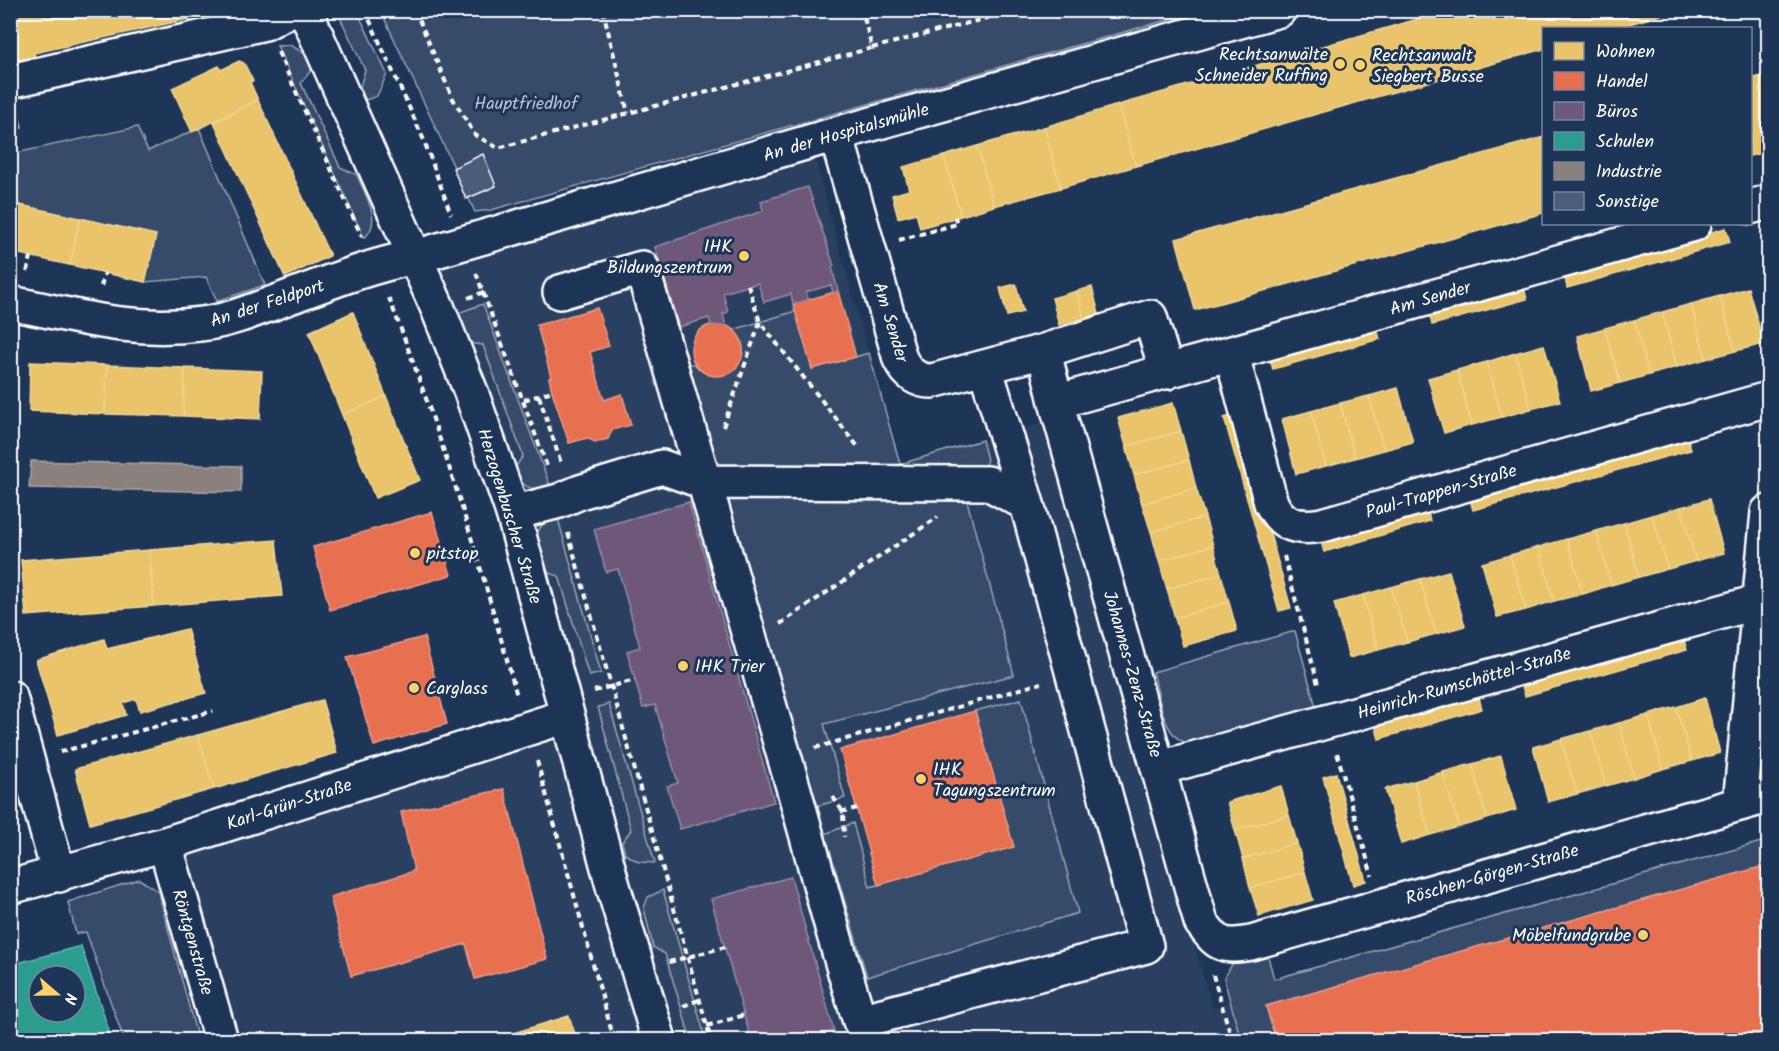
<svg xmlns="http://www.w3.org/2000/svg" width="1779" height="1051" font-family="Kalam,sans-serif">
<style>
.built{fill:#2a4161}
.green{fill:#364b69;stroke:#9aa5b4;stroke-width:1.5}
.homes{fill:#e9c46a;stroke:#f0d697;stroke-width:1.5}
.shops{fill:#e76f51;stroke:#ee9a85;stroke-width:1.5}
.offices{fill:#6d597a;stroke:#998ba2;stroke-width:1.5}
.schools{fill:#2a9d8f;stroke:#6abab1;stroke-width:1.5;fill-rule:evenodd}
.industry{fill:#8a817c;stroke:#ada7a3;stroke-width:1.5}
.building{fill:#4a5d79;stroke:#fff;stroke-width:1.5}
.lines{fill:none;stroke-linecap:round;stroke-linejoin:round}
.minor-casing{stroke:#fff;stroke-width:38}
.major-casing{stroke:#fff;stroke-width:38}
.path{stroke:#fff;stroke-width:4;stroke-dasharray:6 4.5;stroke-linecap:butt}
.minor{stroke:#1d3557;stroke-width:33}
.major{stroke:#1d3557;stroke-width:33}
.poi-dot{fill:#ffd166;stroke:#1d3557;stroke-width:2}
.labels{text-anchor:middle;stroke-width:6;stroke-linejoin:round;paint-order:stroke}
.poi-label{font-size:18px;fill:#fff;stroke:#1d3557;text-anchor:start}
.park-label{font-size:18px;fill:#b9c0ca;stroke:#1d3557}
.street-label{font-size:18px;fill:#fff;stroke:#1d3557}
</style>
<rect width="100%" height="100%" fill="#1d3557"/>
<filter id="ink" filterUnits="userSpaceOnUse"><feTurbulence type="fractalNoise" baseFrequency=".0167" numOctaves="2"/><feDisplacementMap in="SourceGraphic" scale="12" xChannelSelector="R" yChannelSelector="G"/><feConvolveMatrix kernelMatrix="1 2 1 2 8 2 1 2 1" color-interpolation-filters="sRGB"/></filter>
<g filter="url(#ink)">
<path class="built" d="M812,141l10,46 78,277 145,-42 167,586 556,-152v184h-1547l-56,-196 401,-128 -151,-459z"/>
<path class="green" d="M337,11h20l30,63 -10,22 -11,4 -6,-13 5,-17z
M381,11h818l-708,199 -16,2z
M290,45l14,8 9,15 -12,15 39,84 17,8c7,18 27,47 7,63l-87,-192z
M137,127l11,24 51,-23 66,157 -48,16 -11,-24 -61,5 11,-47 -145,-32v-49z
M483,304l67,182c-19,6 -28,2 -36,-17l9,-13 -40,-111 -15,-2 -10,-30z
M796,311l16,58 57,-16 31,111 82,-24 5,20 -3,7 -269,3 -29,-104 9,-3c18,22 44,13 48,-14l-10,-19z
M964,490l50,185 -190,49 21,74 -28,8 -92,-313z
M557,515l44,158 -12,3 -30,-100 -13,-4c-7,-27 -20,-43 11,-57z
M1295,631l21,76 -122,36c-31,3 -35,-49 -41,-71z
M1021,699l57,214 -211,64 -42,-143 28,-11 17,64 143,-40 -38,-136z
M609,704l46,159 -16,-1 -14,-8 -3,-12 9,-12 -33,-123z
M1768,840v25l-502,141 10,34h-35l-17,-61 8,-15 35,-11 7,26z
M139,879l19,12 40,149h-74l-38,-108 -10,2 -8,-32z
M663,890l43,150h-15l-26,-86 -12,-7 -9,-39 4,-11z"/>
<path class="homes" d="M17,10h213l-196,43 3,13 -27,5v-59z
M1449,10h229l-62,18h-72v21l-408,117 -18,-61z
M239,61l5,2 9,18 -3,1 8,18 -66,32 -20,-44 47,-22 2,4z
M1768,74v77l-18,5v-77z
M10,95h4l8,33 -12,2z
M258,100l72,156 -45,21 -71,-155z
M1118,105l18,61 -75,22 -17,-61z
M1044,127l17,61 -67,18 -17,-60z
M1544,137v76l-349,97 -19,-71z
M977,146l17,60 -33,10 -17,-60z
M944,156l17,60 -41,12 -4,-15 -18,5 -6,-23 17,-5 -6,-23z
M10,203l70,15 -10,47 -60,-13z
M80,218l76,17 -11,47 -75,-17z
M1726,228l4,14 -163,46 -3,-15z
M1016,284l7,28 -16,4 -7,-28z
M1523,285l4,14 -95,26 -3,-14z
M1092,287l7,27 -15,4 -7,-27z
M1748,288l16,56 -29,7 -15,-55z
M1077,291l7,27 -25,7 -7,-27z
M1720,296l15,55 -29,8 -15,-55z
M1691,304l15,55 -29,8 -15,-55z
M353,312l33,84 -44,19 -33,-83z
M1662,312l15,55 -28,8 -15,-55z
M1634,320l15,55 -29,8 -15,-55z
M1376,326l4,13 -107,30 -4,-12z
M1605,328l15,55 -29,8 -14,-55z
M1544,345l16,56 -29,8 -16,-56z
M1515,353l16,56 -29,8 -15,-55z
M30,362l77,3 -2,49 -76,-3z
M1487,362l15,55 -30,8 -15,-55z
M107,365l78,3 -2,48 -78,-2z
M185,368l77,3 -2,48 -77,-3z
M1457,370l15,55 -28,8 -16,-55z
M1398,388l15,54 -29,8 -15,-54z
M386,396l34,84 -45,18 -33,-83z
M1369,396l15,54 -29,8 -15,-55z
M1173,403l8,28 -55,15 -8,-28z
M1340,403l15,55 -29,8 -15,-55z
M1311,411l15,55 -30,8 -14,-55z
M1236,414l55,194 -12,3 -55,-193z
M1181,431l8,29 -55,15 -8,-29z
M1687,436l4,14 -218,60 -4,-14z
M1189,460l7,28 -54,16 -8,-29z
M1196,488l9,29 -54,15 -9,-28z
M1709,499l15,54 -28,8 -15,-54z
M1681,507l15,54 -28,8 -16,-54z
M1427,508l3,13 -106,31 -4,-14z
M1652,515l16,54 -29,8 -15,-54z
M1205,517l8,28 -54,16 -8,-29z
M1624,523l15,54 -28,8 -15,-54z
M1596,531l15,54 -28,9 -16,-55z
M1567,539l16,55 -29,7 -15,-54z
M276,540l6,56 -128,10 -5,-56z
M1213,545l8,29 -54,15 -8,-28z
M1539,547l15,54 -28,9 -16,-55z
M149,550l5,56 -128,10 -5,-56z
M1510,555l16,55 -29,7 -15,-54z
M1449,571l16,55 -29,8 -16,-55z
M1221,574l8,28 -54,16 -8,-29z
M1420,579l16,55 -29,8 -16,-55z
M1391,587l16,55 -29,8 -15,-55z
M1363,595l15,55 -29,8 -15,-55z
M1229,602l8,29 -54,15 -8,-28z
M187,629l19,64 -66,18 -4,-12 -13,4 3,12 -68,20 -22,-75 68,-21 3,10z
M1683,637l4,13 -162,46 -4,-13z
M1478,694l4,15 -103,30 -4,-15z
M1705,698l15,55 -28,8 -16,-54z
M322,700l15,53 -123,36 -16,-54z
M1676,707l16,54 -29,8 -15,-54z
M1648,715l15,54 -29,9 -15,-55z
M1619,723l15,55 -28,8 -16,-55z
M1590,731l16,55 -29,8 -16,-55z
M198,735l16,54 -124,35 -15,-55z
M1561,739l16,55 -29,8 -15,-55z
M1501,756l15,54 -29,9 -15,-55z
M1472,764l15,55 -28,8 -16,-55z
M1443,772l16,55 -29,8 -16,-54z
M1336,773l30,108 -13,4 -30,-108z
M1414,781l16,54 -29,9 -16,-55z
M1281,786l8,29 -54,15 -8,-28z
M1289,815l8,28 -54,16 -8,-29z
M1297,843l8,29 -55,16 -7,-29z
M1305,872l8,28 -54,16 -9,-28z
M569,1016l8,24h-76l-1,-3z"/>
<path class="shops" d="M838,291l18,66 -44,12 -19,-65z
M597,308l12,38 -19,6 14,48 18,-6 9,31 -19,5 -4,9 -13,3 -8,-4 -18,5 -17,-52 -3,-13 2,-1 -14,-52z
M691 350a26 26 0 1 1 52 0a26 26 0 1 1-52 0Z
M432,512l19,63 -121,35 -17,-63z
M424,637l23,87 -73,22 -27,-89z
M975,711l39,136 -136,38 -38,-135z
M504,789l43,170 -72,20 -9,-35 -115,32 -21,-79 84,-26 -13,-59z
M1768,865v175h-492l-10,-34z"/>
<path class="offices" d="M808,187l26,79 -2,1 6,24 -5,2 -2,-8 -25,7 2,8 -15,4 -2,-10 -27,8 -6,-19 -35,10 5,19 -5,2 3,12 -15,-1 -2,-7 -30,9 -24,-80 108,-36 -2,-10z
M689,502l85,300 -94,27 -13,-43 11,-3 -23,-78 -12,3 -16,-57 13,-4 -22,-78 -12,3 -12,-43z
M791,877l43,154 -34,9h-49l-40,-141z"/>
<path class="schools" d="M81,946l31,94h-97l-5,-24v-51zM39,976h36v36h-36z"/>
<path class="industry" d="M31,461l210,5v26l-212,-4z"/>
<path class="building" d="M483,154l13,32 -30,13 -13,-31z"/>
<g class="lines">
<defs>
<path id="minor" d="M10,81l255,-58 24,-13
M836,134l64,225c7,14 16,22 32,22l112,-30 12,51 638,-178
M1750,207l18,-5
M10,303c68,13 120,30 191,21 28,-3 56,-15 83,-25 43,-16 85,-33 131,-42l421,-123 443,-124
M1044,351l106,-34 17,55
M1232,355l39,148c11,23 27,26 51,22l446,-126
M985,367l42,137
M1056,402l145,520c17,23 21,26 50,21l517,-147
M513,513l46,-12 21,-9 82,-25 42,15 284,1 39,21 119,442 -286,75c-25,-76 -44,-154 -66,-231 -51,-174 -101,-348 -152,-522l-82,24
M10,697l49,178
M1160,768l608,-169
M1740,804l28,-292
M165,844l56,196
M10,887l155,-43 402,-128"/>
<path id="major" d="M305,10l133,299 33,83 42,121 100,373 46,154"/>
</defs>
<use href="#minor" class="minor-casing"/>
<use href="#major" class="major-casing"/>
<path class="path" d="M365,10l58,128 28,76
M415,10l37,87 23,38 23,13 374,-100 -10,-38
M603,10l25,103
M872,48l146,-38
M278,52l84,185
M899,240l58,-16 -2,-7
M27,272l4,-15
M476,273l72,196
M748,285l12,37
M101,286l4,-13
M389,298c51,131 91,264 128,398
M468,298l16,-6
M539,396l22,67
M524,400l28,-9
M723,427l37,-105 99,126
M568,533l143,507
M1284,556l35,132
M780,624l158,-107
M594,691l41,-11
M815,748l226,-65
M60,752l153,-41
M1337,753l35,123
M537,761l77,279
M833,797l10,15 1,25
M841,812l16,-4
M669,962l56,-15
M1213,975l19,65
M683,1006l16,-6
M707,1026l37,-11"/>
<use href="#minor" class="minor"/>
<use href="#major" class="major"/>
</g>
</g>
<g class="poi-dot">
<circle cx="1340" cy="64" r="6"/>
<circle cx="1360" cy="65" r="6"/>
<circle cx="744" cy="256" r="6"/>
<circle cx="415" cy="553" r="6"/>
<circle cx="683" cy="666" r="6"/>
<circle cx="414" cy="688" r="6"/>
<circle cx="921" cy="779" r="6"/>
<circle cx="1643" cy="935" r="6"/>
</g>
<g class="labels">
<g class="poi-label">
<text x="1328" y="60" text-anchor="end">Rechtsanwälte<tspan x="1328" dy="21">Schneider Ruffing</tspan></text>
<text x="1372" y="61">Rechtsanwalt<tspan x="1372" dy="21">Siegbert Busse</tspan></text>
<text x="732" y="252" text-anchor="end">IHK<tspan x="732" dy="21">Bildungszentrum</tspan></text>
<text x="427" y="559">pitstop</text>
<text x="695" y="672">IHK Trier</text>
<text x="426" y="694">Carglass</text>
<text x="933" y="775">IHK<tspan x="933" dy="21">Tagungszentrum</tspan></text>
<text x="1631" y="941" text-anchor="end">Möbelfundgrube</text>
</g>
<g class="park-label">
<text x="526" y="109">Hauptfriedhof</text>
</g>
<g class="street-label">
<text transform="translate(846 132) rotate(-16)" y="6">An der Hospitalsmühle</text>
<text transform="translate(1430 298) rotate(-16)" y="6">Am Sender</text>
<text transform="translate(267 303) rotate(-18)" y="6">An der Feldport</text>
<text transform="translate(891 322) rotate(73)" y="6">Am Sender</text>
<text transform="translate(1441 491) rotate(-16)" y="6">Paul-Trappen-Straße</text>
<text transform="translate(510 516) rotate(73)" y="6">Herzogenbuscher Straße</text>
<text transform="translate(1133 674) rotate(74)" y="6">Johannes-Zenz-Straße</text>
<text transform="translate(1464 683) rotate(-16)" y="6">Heinrich-Rumschöttel-Straße</text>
<text transform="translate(289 804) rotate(-18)" y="6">Karl-Grün-Straße</text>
<text transform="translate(1492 874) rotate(-16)" y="6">Röschen-Görgen-Straße</text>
<text transform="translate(193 942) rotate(74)" y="6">Röntgenstraße</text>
</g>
</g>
<rect width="1779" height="1051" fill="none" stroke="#1d3557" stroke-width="36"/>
<rect x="18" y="18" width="1743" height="1015" fill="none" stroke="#fff" stroke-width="2" filter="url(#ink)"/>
<rect x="1542" y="27" width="210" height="198" fill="#1d3557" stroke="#77869a" stroke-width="1.5"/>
<rect x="1554" y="42" width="30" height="18" fill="#e9c46a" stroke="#77869a" stroke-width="1.5"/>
<text x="1596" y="57" font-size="18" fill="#ffffff">Wohnen</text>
<rect x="1554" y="72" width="30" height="18" fill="#e76f51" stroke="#77869a" stroke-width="1.5"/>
<text x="1596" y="87" font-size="18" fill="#ffffff">Handel</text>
<rect x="1554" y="102" width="30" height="18" fill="#6d597a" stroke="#77869a" stroke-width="1.5"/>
<text x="1596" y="117" font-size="18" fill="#ffffff">Büros</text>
<rect x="1554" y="132" width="30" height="18" fill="#2a9d8f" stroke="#77869a" stroke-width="1.5"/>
<text x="1596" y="147" font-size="18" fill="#ffffff">Schulen</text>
<rect x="1554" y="162" width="30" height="18" fill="#8a817c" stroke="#77869a" stroke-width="1.5"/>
<text x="1596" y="177" font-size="18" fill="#ffffff">Industrie</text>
<rect x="1554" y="192" width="30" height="18" fill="#4a5d79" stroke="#77869a" stroke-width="1.5"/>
<text x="1596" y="207" font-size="18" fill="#ffffff">Sonstige</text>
<g transform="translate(57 994) rotate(110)"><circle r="28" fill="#1d3557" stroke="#77869a" stroke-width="1.5"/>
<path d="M0-4.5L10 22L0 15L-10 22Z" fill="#ffd166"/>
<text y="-9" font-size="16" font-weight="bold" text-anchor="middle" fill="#ffffff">N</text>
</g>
</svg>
